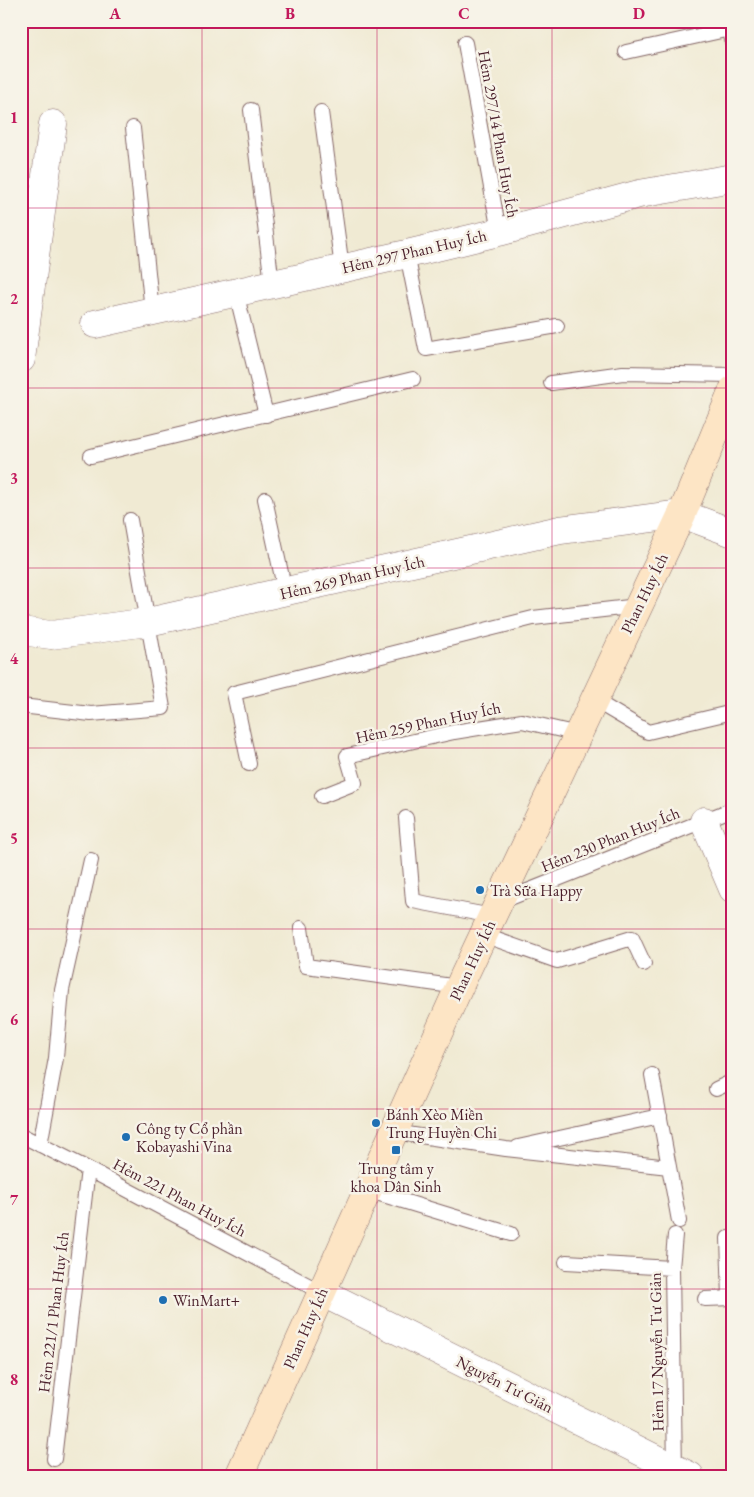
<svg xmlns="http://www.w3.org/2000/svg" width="754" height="1497" font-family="'EB Garamond',serif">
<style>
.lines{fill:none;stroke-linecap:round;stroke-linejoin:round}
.service-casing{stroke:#846666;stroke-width:16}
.minor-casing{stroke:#846666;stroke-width:29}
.secondary-casing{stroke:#846666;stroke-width:29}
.service{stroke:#fff;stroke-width:14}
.minor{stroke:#fff;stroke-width:28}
.secondary{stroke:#fde5c5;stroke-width:28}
.grid{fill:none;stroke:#c2185b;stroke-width:1;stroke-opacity:0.55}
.poi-dot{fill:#1f6fb2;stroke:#f7f3e8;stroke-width:2}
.labels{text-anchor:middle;stroke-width:5;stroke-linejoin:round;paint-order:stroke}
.street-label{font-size:16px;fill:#4a1f2b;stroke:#f7f3e8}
.poi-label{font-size:16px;fill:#4a1f2b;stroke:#f7f3e8;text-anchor:start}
.neatline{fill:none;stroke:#c2185b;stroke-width:2}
.grid-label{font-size:16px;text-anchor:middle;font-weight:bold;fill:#c2185b}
</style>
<rect width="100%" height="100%" fill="#f7f3e8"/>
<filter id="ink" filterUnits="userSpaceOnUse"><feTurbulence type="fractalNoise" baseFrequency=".02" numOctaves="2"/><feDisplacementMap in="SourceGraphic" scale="10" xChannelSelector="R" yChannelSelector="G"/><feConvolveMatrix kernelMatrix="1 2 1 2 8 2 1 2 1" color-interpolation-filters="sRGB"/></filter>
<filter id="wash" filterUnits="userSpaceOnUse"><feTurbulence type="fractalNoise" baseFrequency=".0096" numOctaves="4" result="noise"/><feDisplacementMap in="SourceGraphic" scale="20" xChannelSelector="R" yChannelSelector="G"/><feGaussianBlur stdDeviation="1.12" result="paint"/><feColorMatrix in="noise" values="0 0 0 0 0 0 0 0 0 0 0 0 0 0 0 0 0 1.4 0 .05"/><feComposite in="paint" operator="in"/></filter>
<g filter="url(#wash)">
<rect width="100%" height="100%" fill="#f0ead3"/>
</g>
<g filter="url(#ink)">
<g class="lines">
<defs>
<path id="service" d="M730,29l3,16
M465,43l34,189
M626,52l104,-23 -1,-8
M251,110l21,174
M321,112l21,156
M133,128l19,183
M407,254l19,95 131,-23
M236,292l30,123
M551,383l72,-10 110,2
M91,456l322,-77
M265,499l20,92
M594,700l54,32 85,-20
M21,706l70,8 72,-6 -33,-188
M249,764l-15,-71 299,-75 105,-12
M322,796l33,-13 -8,-27 107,-24 68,-11 56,13
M406,818l7,83 79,15
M500,902l233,-93
M301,928l5,38 153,21
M483,935l74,26 75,-23 12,26
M652,1075l27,146
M716,1089l17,-8
M394,1132l112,17 163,18
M21,1135l67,34 233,123
M40,1145l16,-87 6,-68 29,-130
M518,1147l142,-31
M367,1190l144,44
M675,1235l-3,33 3,205
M728,1238l2,60
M566,1262l106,6
M705,1299l28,-1
M54,1459l34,-290"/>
<path id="minor" d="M95,324l312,-70 92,-22 140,-38 94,-16
M21,359l32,-235
M21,631l30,4 97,-13 412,-92 122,-16 51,19
M704,821l29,68
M321,1292l369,184"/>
<path id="secondary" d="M239,1476l225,-500 218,-462 51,-124"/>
</defs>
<use href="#service" class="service-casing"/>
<use href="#minor" class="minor-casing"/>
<use href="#secondary" class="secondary-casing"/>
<use href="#service" class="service"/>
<use href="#minor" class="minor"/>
<use href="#secondary" class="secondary"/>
</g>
</g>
<path class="grid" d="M202,21v1455M377,21v1455M552,21v1455M21,208h712M21,388h712M21,568h712M21,748h712M21,929h712M21,1109h712M21,1289h712"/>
<g class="poi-dot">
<circle cx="480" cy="890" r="5"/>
<circle cx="376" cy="1123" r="5"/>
<circle cx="126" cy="1137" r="5"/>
<rect x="391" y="1145" width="10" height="10" rx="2.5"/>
<circle cx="163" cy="1300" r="5"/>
</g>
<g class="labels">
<g class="street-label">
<text transform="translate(499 134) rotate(80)" y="6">Hẻm 297/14 Phan Huy Ích</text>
<text transform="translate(414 251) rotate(-13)" y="6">Hẻm 297 Phan Huy Ích</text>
<text transform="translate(352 577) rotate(-13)" y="6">Hẻm 269 Phan Huy Ích</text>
<text transform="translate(644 593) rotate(-64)" y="6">Phan Huy Ích</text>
<text transform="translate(428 722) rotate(-12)" y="6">Hẻm 259 Phan Huy Ích</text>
<text transform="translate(610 839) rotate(-22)" y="6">Hẻm 230 Phan Huy Ích</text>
<text transform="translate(472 960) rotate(-65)" y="6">Phan Huy Ích</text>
<text transform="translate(180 1197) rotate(28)" y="6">Hẻm 221 Phan Huy Ích</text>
<text transform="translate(53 1312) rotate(-83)" y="6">Hẻm 221/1 Phan Huy Ích</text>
<text transform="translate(305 1328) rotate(-66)" y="6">Phan Huy Ích</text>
<text transform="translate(656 1352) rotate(-91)" y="6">Hẻm 17 Nguyễn Tư Giản</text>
<text transform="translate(505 1384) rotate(27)" y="6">Nguyễn Tư Giản</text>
</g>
<g class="poi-label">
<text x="490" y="896">Trà Sữa Happy</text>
<text x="386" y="1120">Bánh Xèo Miền<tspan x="386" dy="18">Trung Huyền Chi</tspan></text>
<text x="136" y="1134">Công ty Cổ phần<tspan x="136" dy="18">Kobayashi Vina</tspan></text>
<text x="396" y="1174" text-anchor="middle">Trung tâm y<tspan x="396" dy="18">khoa Dân Sinh</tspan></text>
<text x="173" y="1306">WinMart+</text>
</g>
</g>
<rect width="754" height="1497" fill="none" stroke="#f7f3e8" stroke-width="55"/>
<rect x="28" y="28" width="698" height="1442" class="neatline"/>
<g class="grid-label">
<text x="115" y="19">A</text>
<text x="290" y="19">B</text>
<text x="464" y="19">C</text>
<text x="639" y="19">D</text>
<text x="14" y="123">1</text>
<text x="14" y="304">2</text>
<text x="14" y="484">3</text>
<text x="14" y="664">4</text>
<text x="14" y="844">5</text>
<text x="14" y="1025">6</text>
<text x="14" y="1205">7</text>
<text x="14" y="1385">8</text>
</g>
</svg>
